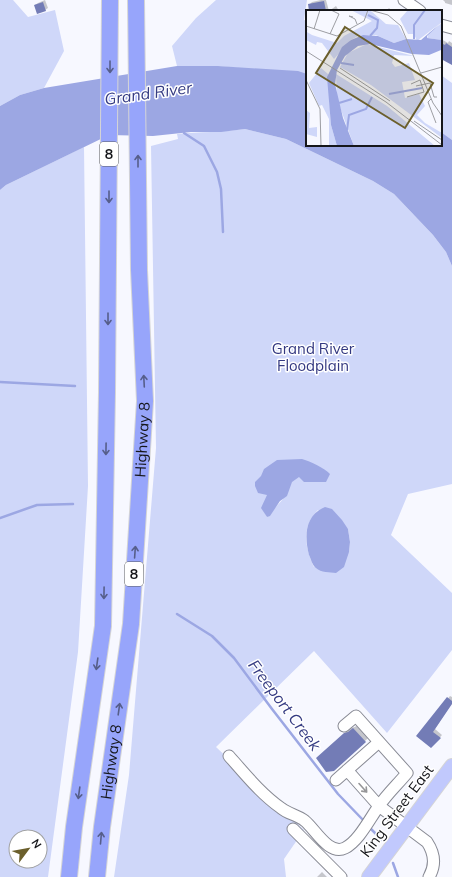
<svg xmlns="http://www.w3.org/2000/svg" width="452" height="877" font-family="Mulish,sans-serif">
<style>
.green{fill:#cfd7f9;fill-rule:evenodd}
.water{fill:#9ca7e3}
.shadow{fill:#0003}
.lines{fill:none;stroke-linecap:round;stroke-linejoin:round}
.stream{stroke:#9ca7e3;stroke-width:2.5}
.building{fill:#737cb6}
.minor-casing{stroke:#888a94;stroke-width:13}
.major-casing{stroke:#d5d5d6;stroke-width:16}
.highway-casing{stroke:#d5d5d6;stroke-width:18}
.minor{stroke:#fff;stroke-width:11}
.major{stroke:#c1c9fd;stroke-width:14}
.highway{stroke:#97a5fb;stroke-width:16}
.oneway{stroke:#565e8a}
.oneway2{stroke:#969698}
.labels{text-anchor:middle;stroke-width:3;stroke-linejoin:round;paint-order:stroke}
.shield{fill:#fff;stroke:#5b5c5f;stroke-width:1}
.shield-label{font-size:14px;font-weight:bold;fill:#15161a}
.park-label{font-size:15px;fill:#333880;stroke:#fff}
.street-label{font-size:15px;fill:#15161a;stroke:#fff}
.water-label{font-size:16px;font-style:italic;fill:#353b82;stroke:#fff}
.inset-river{fill:none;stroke:#9ca7e3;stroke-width:2}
.inset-road{fill:none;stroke:#9d9ea3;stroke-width:1}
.view{fill:#6b5f2c;fill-opacity:0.15;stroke:#6b5f2c;stroke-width:2}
.inset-edge{fill:none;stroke:#15161a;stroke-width:2}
</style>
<rect width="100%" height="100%" fill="#f7f8ff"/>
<path class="green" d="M0,0h13l15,17 27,-7 9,41 -20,37 -24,7 -20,11z
M216,0h91l-3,20 3,1v54l-89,-9h-41l-5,-20 24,-28z
M441,75l11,8v57l-11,-8z
M245,129l41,10 87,42 21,13 39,41 13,17 6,14v218l-44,10 -17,41 61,58v57l-65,83 -73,-82 -98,96 88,83 -20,29 2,18h-172l15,-102 27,-327 -5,-302 27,-7 -1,-5c23,-2 45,-2 68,-5zM283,499l-16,18 -5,-9zM318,510l30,19 2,13 -1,10 -35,15c-9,-20 -13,-40 4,-57z
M84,147l4,339 -10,166 -30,225h-48v-687l6,-5zM16,837h24v24h-24z"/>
<path class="water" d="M177,66h41l80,5 9,3v71h134v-13l11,8v126l-6,-14 -13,-17 -39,-41 -21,-13 -87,-42 -41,-10 -24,3h-30l-38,4 -44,-1 -103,50 -6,5v-84l20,-11 24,-7z
M302,459c7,2 23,9 28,15l-4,8h-22l-5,-5 -7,5 -5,14 -7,5 -10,15 -3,1 -6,-9 6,-13 -9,-2 -3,-7v-4l6,-6 3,-7 13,-9z
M325,507l7,2 10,11 6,9 2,13 -1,10 -5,15 -8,6c-6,-1 -15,0 -20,-5 -4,-3 -5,-9 -7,-13 -5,-19 -4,-40 16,-48z"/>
<path class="shadow" d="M45,0l3,8 -3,2 -10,-5 3,-2z
M321,0h5l3,11 7,-5 3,5h-29l-1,-6 3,-3z
M443,0h9v5l-7,-2v-1z
M389,8l3,3 1,-2 3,2h-10z
M441,39l7,4 1,-2 3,2v18l-11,-3z
M450,696l2,1v6l-17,26 7,6 -11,12 -14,-11z
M359,723l11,13 -5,5 -47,18 32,-31 5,-1z
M322,872l5,5h-10z"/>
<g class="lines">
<path class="stream" d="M184,133l20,13 13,26 4,17 2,43
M0,382l75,4
M0,518l37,-13 36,-1
M177,614l35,22 22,22 38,51 66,85 26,27
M370,828l12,12
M393,863l5,14"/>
</g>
<path class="building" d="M324,1l2,10h-17l-1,-7z
M43,2l3,9 -9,3 -3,-9z
M441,43l4,2 1,-2 6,4v18l-11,-6z
M447,697l5,4v3l-19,28 8,6 -10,10 -15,-12z
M353,728l13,14 -32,29 -8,1 -10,-14 28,-25 4,-1z"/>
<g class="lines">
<defs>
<path id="minor" d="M404,0l16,11
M441,25l11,3
M229,756c16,18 32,38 52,52 7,6 17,7 24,13 10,8 24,35 40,27 14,-7 25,-30 34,-42 8,-12 19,-22 28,-33l-51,-57 -12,10
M347,770l32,36 48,36c8,12 9,23 2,35
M336,780l43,-38
M293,829l48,48"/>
<path id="major" d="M369,877l83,-111"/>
<g id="highway">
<path d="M69,877l5,-50 29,-201 4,-234 3,-392"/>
<path id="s1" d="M97,877l5,-50 29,-203 14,-223 -6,-131 -3,-270"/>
</g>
</defs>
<use href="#minor" class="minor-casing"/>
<use href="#major" class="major-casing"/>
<use href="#highway" class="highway-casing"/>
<use href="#minor" class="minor"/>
<use href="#major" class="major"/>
<use href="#highway" class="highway"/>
</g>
<defs><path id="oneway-shaft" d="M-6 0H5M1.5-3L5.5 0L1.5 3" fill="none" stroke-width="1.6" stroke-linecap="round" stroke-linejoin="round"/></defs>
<g class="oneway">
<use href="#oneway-shaft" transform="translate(110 67) rotate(90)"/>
<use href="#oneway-shaft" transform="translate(138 161) rotate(-90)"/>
<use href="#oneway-shaft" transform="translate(109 197) rotate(90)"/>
<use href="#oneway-shaft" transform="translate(108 319) rotate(90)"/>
<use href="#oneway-shaft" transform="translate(144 381) rotate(-93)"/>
<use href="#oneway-shaft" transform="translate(106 449) rotate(91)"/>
<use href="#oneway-shaft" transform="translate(135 552) rotate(-86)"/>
<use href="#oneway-shaft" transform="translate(104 593) rotate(91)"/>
<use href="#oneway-shaft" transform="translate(97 664) rotate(98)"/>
<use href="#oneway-shaft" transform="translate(119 709) rotate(-82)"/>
<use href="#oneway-shaft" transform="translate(79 793) rotate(98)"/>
<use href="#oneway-shaft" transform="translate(101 838) rotate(-85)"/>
</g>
<use class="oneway2" href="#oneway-shaft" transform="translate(363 788) rotate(48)"/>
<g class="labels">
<g class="shield">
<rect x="100" y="142" width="18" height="24" rx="3"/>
<rect x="125" y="562" width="18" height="24" rx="3"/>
</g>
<g class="shield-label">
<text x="109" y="159">8</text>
<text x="134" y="579">8</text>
</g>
<g class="park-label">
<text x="313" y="354">Grand River<tspan x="313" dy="17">Floodplain</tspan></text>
</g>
<g class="street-label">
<text dy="5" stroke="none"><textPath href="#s1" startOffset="440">Highway 8</textPath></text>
<text dy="5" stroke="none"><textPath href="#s1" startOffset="116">Highway 8</textPath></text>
<text transform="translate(397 811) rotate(-53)" y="5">King Street East</text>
</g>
<g class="water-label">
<text transform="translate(148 93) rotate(-8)" y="6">Grand River</text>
<text transform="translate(285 705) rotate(53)" y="6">Freeport Creek</text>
</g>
</g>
<g transform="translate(306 10)">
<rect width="136" height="136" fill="#f7f8ff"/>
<path d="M45,0l20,1 15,13 12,1 8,14 -12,4 -18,-8 -18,1 -7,4 -17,19 -12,-16 -5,-1 -1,3 -10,-5v-8l2,-4 -1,4 5,3 25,8 7,-7 28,-15zM102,0h34v12l-25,19 -3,-7h-6l-8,-15zM136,13v17l-15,-2 2,-5zM61,34l47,12 -20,-1 -2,8 3,4 14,-4 6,17 -13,2 3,16 14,-4 6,12 -8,9 8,8 17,10v5l-71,-53 -31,-18 8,-14zM15,58l7,6 3,51 6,21h-15l7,-1v-26l-7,-14 -3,1 -10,-23zM30,64l51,32 48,40h-81l-17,-47zM0,100l4,3 -1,15 8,-1v10l-11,-3z" fill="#cfd7f9"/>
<path d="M136,12l-15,14v2l15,2 -1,10 -12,5 -17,-1 -42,-10 -12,2 -13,10 -8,14 -2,14 8,34 11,28h-17l-6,-21 -4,-48 15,-30 9,-7 12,-5 15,1 16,7 12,-4 15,1z" fill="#9ca7e3"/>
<path class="inset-river" d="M62,5l10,5 -1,8 -7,8M108,29v-14l11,-15M35,53l13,2M83,84l33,-6M33,93l13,-4M41,120l2,-15 17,-6 6,-12"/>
<path class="inset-road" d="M64,0l18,5 13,11 32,77 9,13M47,7l-4,-1 6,3 2,5M0,16l31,10 27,-15 4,-11M8,19l6,-19M24,24l9,-20 -8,-4M0,41l80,51 56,43M34,58l50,33M115,63l21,-6M0,70l14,29 1,37M110,76l14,-3 4,14h3M101,87l17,-5 -4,-12 -9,4M125,89l-3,3 8,21M108,111l28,19"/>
<path class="view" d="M39,17l88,56 -28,45 -89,-55z"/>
<rect width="136" height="136" class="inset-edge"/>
</g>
<g transform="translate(28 849) rotate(58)"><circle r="19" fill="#ffffff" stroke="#a1a2a3"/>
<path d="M0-3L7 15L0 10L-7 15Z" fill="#6b5f2c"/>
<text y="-6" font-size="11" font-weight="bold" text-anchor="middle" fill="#15161a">N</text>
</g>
</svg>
